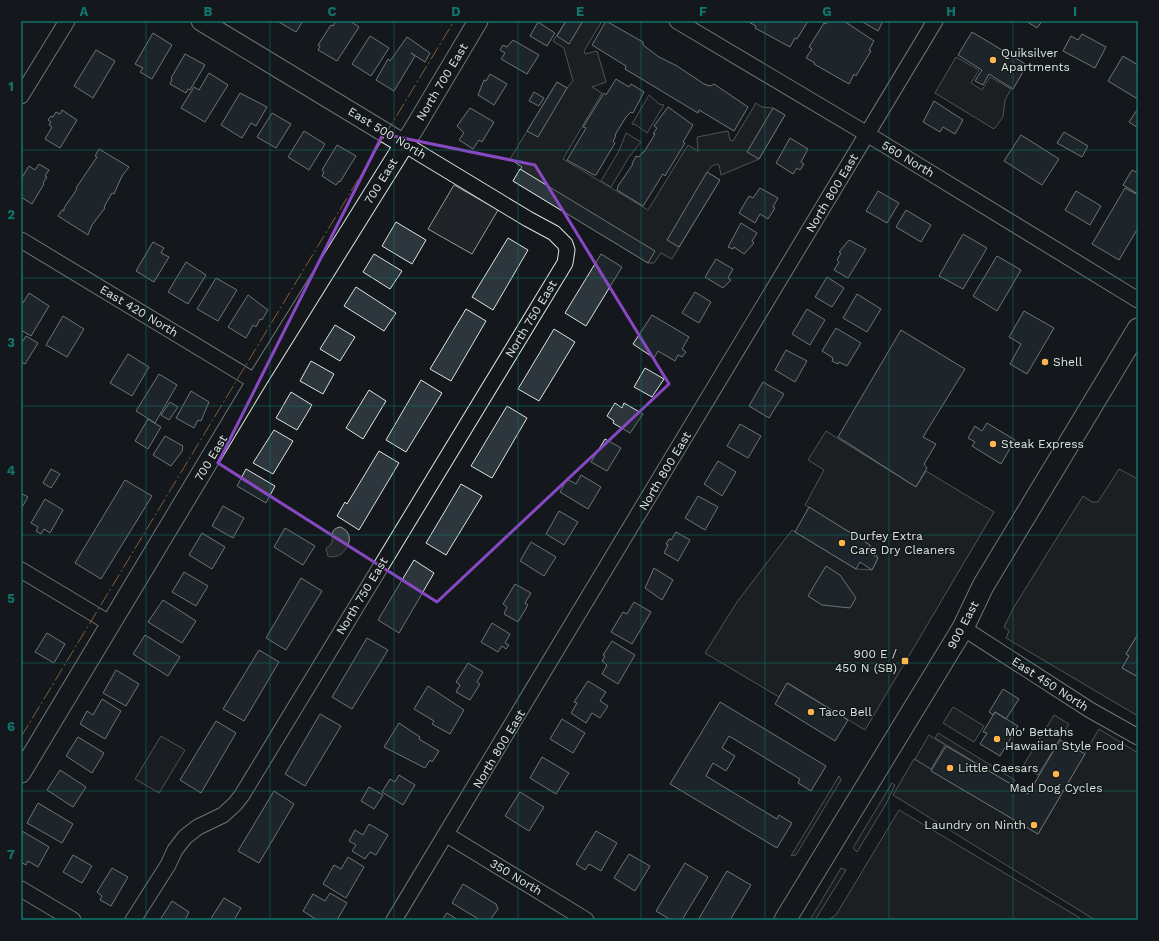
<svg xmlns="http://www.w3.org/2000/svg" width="1159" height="941" font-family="'Work Sans',sans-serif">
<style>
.green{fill:#202428;stroke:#939e99}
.parking{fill:#24282b;stroke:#939e99}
.water{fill:#363b3e;stroke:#939e99}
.building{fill:#2c363c;stroke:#d8e6dc}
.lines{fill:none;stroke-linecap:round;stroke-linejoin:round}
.minor-casing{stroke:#d8e6dc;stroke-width:17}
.tertiary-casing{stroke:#d8e6dc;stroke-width:21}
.secondary-casing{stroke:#d8e6dc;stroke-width:23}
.minor{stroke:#14181c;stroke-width:15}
.tertiary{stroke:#14181c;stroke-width:19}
.secondary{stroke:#14181c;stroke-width:21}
.power{stroke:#ffb74d;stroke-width:1;stroke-dasharray:14 3 2 3;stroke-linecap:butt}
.marked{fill:none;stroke:#8948c3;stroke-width:3;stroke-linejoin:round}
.grid{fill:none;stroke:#0f766e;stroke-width:1;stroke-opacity:0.55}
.poi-dot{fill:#ffb74d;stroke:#14181c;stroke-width:1.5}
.labels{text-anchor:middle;stroke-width:3;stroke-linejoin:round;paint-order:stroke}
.poi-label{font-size:12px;fill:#d8e6dc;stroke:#14181c;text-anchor:start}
.street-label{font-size:12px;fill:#d8e6dc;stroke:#14181c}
.neatline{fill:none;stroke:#0f766e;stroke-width:1.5}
.grid-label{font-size:13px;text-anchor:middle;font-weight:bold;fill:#0f766e}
</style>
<rect width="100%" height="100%" fill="#14181c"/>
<path class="green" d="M649,95l10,9 5,1 -17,28 -11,-8 -4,-1z
M626,133l15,9 -12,15 -18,30 -10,-6 18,-30z
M454,185l44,25 -26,44 -44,-25z
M929,735l16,10 -14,24 -16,-10z
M161,736l24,14 -26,43 -24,-14z
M839,776l2,4 -45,75 -5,1z
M892,783l3,2 -9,19 -29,48 -4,-4z
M841,868l5,2 -31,50h-5z"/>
<path class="parking" d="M566,21h36l-18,30 1,3 12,-3 9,31 -14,5 10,6 -39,66 85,51 40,-65 10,6 -1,-14 31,-6 2,9 3,1 23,-38 6,4 11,1 12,7 -26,44 -38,16 -2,-10 -2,-1 -5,2 -5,6 13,8 -48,79 -11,-6 -7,10h-6l-135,-82 9,-14 -12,-8 47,-77 10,6 6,-7 -9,-33 -11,-7z
M956,57l23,13 -8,13 11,7 8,-13 21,12 -6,11 -2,17 -9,12 -59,-36z
M826,431l90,56 10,-16 68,41 -129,218 -77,-47 -9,14 -74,-44 32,-51 55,-72 64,39 16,1 6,-12 -8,-13 -65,-40 19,-35 -16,-10z
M1119,469l19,10v155l-12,20 3,2 -7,12 16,9v39l-132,-78 3,-7 -5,-4 10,-20 69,-111 9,6h6z
M953,707l31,19 -10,16 -31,-19z
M1054,715l15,9 -31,51 -15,-9z
M1099,729l39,24v167h-43l-202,-125 21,-36 124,75z
M938,733l77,47 -3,5 -77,-47z
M899,810l181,108 -1,2h-251l8,-5z"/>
<path class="water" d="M340,527c20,7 4,35 -12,29l-2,-7c1,-2 4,-3 5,-5 4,-8 -3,-14 9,-17z"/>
<path class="building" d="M277,21h26l-7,11z
M336,21h14l9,6 -22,34 -19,-11 2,-4 -2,-1 13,-20 2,1z
M566,21h17l-14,23 -12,-8z
M606,21l37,21v3l16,12 18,9 27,18 6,2 4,-2 34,23 -14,24 -35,-21 -1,3 -73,-44 1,-3 -34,-21z
M747,21h61l-11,18 -2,-1 -5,9 -35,-19 1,-2z
M828,21h16l30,20 -5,9 2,1 -15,25 -2,-2 -5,10 -35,-20 1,-1 -9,-5 6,-9 -3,-2 15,-24 2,1z
M861,21h22l-5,10z
M1026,21h16l-5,7z
M538,22l17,11 -8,13 -17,-10z
M972,32l55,33 -14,24 -24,-15 -6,11 -8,-4 7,-11 -24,-15z
M153,33l19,12 -20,34 -12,-7 3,-4 -8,-4z
M1082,34l24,13 -11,21 -32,-17 8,-15 7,4z
M370,36l19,12 -18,28 -19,-12z
M407,37l23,16 -5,9 -14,-9 4,3 -21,35 -18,-11 12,-21 2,2z
M513,40l26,15 -12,19 -26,-15 4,-6 -5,-3 3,-5 4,2z
M96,50l19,11 -22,37 -19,-12z
M185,54l20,11 -15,25 -2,-1 -2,4 -16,-9 2,-5 -1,-1z
M1123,56l15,9v30l-2,3 -28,-17z
M209,73l19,12 -23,37 -24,-14 13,-21 5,3z
M490,74l17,10 -13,21 -16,-10 6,-15 2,1z
M616,79l13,8 2,-3 13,8 -11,21 -2,-1 -5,5 -11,18 1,1 -3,5 2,2 -19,32h-2l-27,-15 19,-32 -3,-1 21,-34 2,2z
M557,82l10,6 -29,49 -11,-6z
M534,92l10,6 -5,8 -10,-5z
M240,93l27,14 -11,19 -5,-3 -9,15 -21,-13z
M934,101l29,19 -8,14 -12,-7 -3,5 -17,-10z
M668,107l25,18 -10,17 2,1 -20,33 -2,-2 -20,32 -26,-16 1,-4 15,-22h-1l4,-8 3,1 4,-5h1l11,-18h-2l4,-6 -3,-2z
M470,108l24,14 -12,20 -3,-2 -6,9 -14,-9 5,-7 -7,-7z
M773,108l12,7 -26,44 -12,-7z
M62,110l15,10 -17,28 -15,-9 7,-12 -3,-2 2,-3 -3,-2 3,-4 2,1 3,-5 4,2z
M1137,110h1v18l-9,-6z
M272,113l19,11 -15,24 -19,-11z
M304,131l21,13 -16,26 -21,-13z
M1064,132l24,14 -6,11 -25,-14z
M1021,135l38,24 -17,26 -38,-24z
M790,138l18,11 -7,13 3,2 -4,6 -3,-2 -4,6 -17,-11z
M337,145l19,11 -16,26 -1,-1 -3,4 -14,-9 2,-4 -2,-2z
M99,149l30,18 -7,9 -8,18 -2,-1 -8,14 1,1 -13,17 -4,10 -30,-19 4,-6 2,1v-3l13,-19 -1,-1 21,-31 -2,-1z
M39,164l10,6 -4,6 2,1 -4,6 1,1 -12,20 -11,-7v-18l8,-13 6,4z
M520,169l135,82 -7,12 -135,-82z
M1132,170l6,3v21l-15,-9z
M707,172l13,8 -41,67 -12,-7z
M760,188l18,10 -5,9 2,1 -7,11 -8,-5 -5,9 -16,-10 10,-17 4,2z
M1125,188l13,7v33l-19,32 -27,-16z
M878,191l21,12 -12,20 -21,-12z
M1076,191l25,15 -11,19 -25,-15z
M906,210l25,15 -10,17 -25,-15z
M396,222l30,18 -14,24 -30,-18z
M741,223l16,10 -5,8 2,2 -10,11 -10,-7 -1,2 -5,-2z
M963,234l24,14 -24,41 -24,-13z
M508,238l20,12 -35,60 -21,-13z
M849,240l17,9 -18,29 -14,-8 5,-8 -2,-2 4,-7 -2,-1z
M153,242l11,6 -3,5 8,4 -15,25 -18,-11z
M374,254l28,17 -12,18 -27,-17z
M601,254l21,13 -36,59 -21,-13z
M997,256l24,14 -24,41 -24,-15z
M716,259l17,10 -5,9 3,2 -8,8 -18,-11z
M186,262l20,13 -18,29 -20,-12z
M827,277l17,11 -12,19 -17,-10z
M216,278l21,12 -19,31 -21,-12z
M356,287l40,26 -12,18 -40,-25z
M695,292l16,10 -12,21 -17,-10z
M29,293l20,13 -18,30 -10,-6v-24z
M857,294l24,15 -14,23 -24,-14z
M248,295l20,15 -6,10 -2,-1 -4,8 -3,-2 -7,13 -18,-11z
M466,309l20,12 -35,60 -21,-12z
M807,309l18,11 -15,25 -18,-11z
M1024,311l30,17 -27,46 -17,-10 11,-20 -12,-7z
M652,315l37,22 -7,12 4,3 -4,5 -4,-2 -3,6 -17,-10 -4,7 -21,-14z
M63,316l21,13 -17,28 -21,-12z
M335,325l20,12 -15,24 -20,-12z
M836,328l25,15 -14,23 -8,-4 -1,2 -6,-3 1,-3 -11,-7z
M554,329l21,13 -36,59 -21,-12z
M901,330l64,39 -42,68 13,7 -12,20 3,4 -11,19 -78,-50z
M26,336l12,7 -13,21 -4,-2v-18z
M786,350l21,11 -12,21 -20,-12z
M128,354l21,13 -17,29 -22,-13z
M311,361l23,13 -11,20 -23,-13z
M645,368l19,11 -12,18 -18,-10z
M159,374l18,11 -22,38 -19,-12z
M421,380l21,13 -36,59 -20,-12z
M763,382l21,12 -15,24 -20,-12z
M369,390l17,11 -23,38 -17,-11z
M191,391l18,11 -8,19 -3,-1 -4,8 -18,-10z
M291,392l21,13 -15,25 -21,-12z
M170,402l8,5 -9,13 -8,-5z
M615,403l7,5 2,-5 19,11 -13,19 -17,-10 1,-2 -7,-5z
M507,406l20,12 -35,60 -21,-12z
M148,419l13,8 -13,22 -13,-8z
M987,423l28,17 -14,24 -29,-18 3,-4 -7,-4 7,-12 7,5z
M740,424l21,12 -13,22 -21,-12z
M274,430l19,11 -20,33 -20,-11z
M165,436l18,10 -1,3 1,1 -12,16 -18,-11z
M605,439l16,9 -14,23 -16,-9z
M379,451l20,12 -40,67 -22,-14 8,-14 2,2z
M718,461l18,11 -14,24 -18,-12z
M51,469l9,5 -9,14 -8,-5z
M246,469l29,17 -9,17 -29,-17z
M581,475l20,12 -13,22 -28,-17 7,-13 9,5z
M125,480l27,16 -51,83 -26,-16z
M461,484l21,12 -36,59 -20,-12z
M21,493l7,4 -7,12z
M698,496l20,11 -13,23 -20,-12z
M45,499l18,11 -13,23 -6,-4 -3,5 -5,-3 2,-4 -7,-4z
M223,506l21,12 -11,20 -21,-12z
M809,507l61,38 -3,6 11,7 -6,12 -12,-8 -4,7 -61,-37z
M559,511l19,11 -14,23 -18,-11z
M285,528l30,18 -12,19 -29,-18z
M676,532l14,8 -12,21 -14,-8 4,-8 -2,-1 3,-5 2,1z
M202,533l23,14 -13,22 -23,-14z
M531,542l25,15 -12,19 -24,-15z
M414,560l20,13 -35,60 -21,-13z
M826,566l14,9 16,23 -6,10 -28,-3 -14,-9z
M654,568l19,12 -11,20 -17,-12z
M184,572l24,14 -12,20 -24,-14z
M301,578l21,13 -36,59 -20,-12z
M515,584l16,9 -6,10 3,2 -10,17 -14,-8 3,-7 -4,-3z
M163,600l33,21 -14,22 -34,-21z
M634,602l17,10 -19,32 -21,-12 12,-20 4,2z
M492,623l18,11 -5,9 4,2 -3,4 -4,-3 -4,6 -17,-10z
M47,633l18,11 -11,19 -19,-11z
M1138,634v43l-16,-9 7,-12 -3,-2z
M145,635l35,22 -12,19 -35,-22z
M367,638l21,12 -36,59 -20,-12z
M612,641l23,14 -17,29 -16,-10 5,-9 -5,-4 3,-5 -2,-1z
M259,650l20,12 -35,59 -21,-12z
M468,663l15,9 -6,10 3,2 -10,16 -14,-8 4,-7 -4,-3z
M116,670l23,14 -13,22 -23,-13z
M588,681l18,11 -6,9 8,5 -8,12 -8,-5 -6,10 -15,-10 6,-10 -3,-1z
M787,683l61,37 -13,21 -60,-37z
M428,686l36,24 -14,24 -18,-10 2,-3 -20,-12z
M1003,689l16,10 -13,20 -11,-7 -2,3 -4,-3z
M102,699l19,12 -16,28 -25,-15 7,-13 6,4z
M720,702l106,64 -15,25 -13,-8 2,-4 -71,-43 -7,12 13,8 -9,15 -13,-8 -7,13 71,43 2,-4 13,8 -15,25 -107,-64z
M995,712l23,14 -18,30 -20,-12 7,-11 -4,-1z
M320,714l21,12 -36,60 -20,-12z
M562,719l23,14 -12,20 -23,-14z
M216,721l20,12 -35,60 -21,-13z
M399,723l21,14 -1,2 20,12 -7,11 -2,-2 -5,8 -41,-21z
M78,737l26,16 -12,20 -26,-17z
M1060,740l25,14 -47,80 -107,-63 15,-25 82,48z
M542,757l27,16 -13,21 -26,-16z
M60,770l26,17 -13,20 -26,-17z
M399,775l16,10 -12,20 -21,-13 8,-13 5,3z
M369,787l14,8 -9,14 -13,-8z
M274,791l20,13 -35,59 -21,-12z
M520,792l24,15 -15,24 -24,-15z
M38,803l35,21 -11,19 -35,-20z
M369,824l19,11 -12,20 -6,-3 -5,7 -13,-8 4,-6 -7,-4 6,-11 8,5z
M22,831l27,16 -11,20 -10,-6 -2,4 -5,-3z
M596,831l21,12 -16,28 -12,-7 -4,6 -9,-6z
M629,854l21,12 -15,25 -21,-13z
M73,855l19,11 -10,17 -19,-11z
M348,857l16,10 -18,31 -23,-14 11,-19 7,4z
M685,863l23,14 -26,43h-11l-15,-9z
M112,868l16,9 -17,29 -11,-6 2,-4 -5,-4z
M727,871l24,14 -21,35h-32z
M463,884l33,20 2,5 -8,11h-10l-28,-17z
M330,893l17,10 -10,17h-20l-14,-9 10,-17 12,7z
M224,898l17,10 -7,12h-24z
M172,901l17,11 -4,8h-25z
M447,913l11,7h-16z"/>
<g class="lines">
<defs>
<path id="minor" d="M677,21l190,113 271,166
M21,96l46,-75
M21,240l235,142
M21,570l90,54
M963,628l127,82 48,27
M447,835l139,85
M21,889l52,31
M133,920l35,-55 7,-15 10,-13 13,-10 25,-12 12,-11 7,-9 323,-532 2,-13 -2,-6 -11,-11 -26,-14 -124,-75
M394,920l541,-899"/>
<path id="tertiary" d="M201,21l203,123
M21,773l235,-391 159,-255 63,-106"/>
<path id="secondary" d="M785,920l178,-292 20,-42 155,-257"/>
</defs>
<use href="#minor" class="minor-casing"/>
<use href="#tertiary" class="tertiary-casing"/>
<use href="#secondary" class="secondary-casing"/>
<use href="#minor" class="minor"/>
<use href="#tertiary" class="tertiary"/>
<use href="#secondary" class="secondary"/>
<path class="power" d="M21,737l433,-716"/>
</g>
<path d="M0 0H1159V941H0ZM383,134l152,31 134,219 -232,218 -219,-139z" fill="#14181c" fill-opacity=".55" fill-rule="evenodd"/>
<path class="marked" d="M383,134l152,31 134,219 -232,218 -219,-139z"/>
<path class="grid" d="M146,21v899M270,21v899M394,21v899M518,21v899M641,21v899M765,21v899M889,21v899M1013,21v899M21,150h1117M21,278h1117M21,406h1117M21,535h1117M21,663h1117M21,791h1117"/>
<g class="poi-dot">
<circle cx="993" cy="60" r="4"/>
<circle cx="1045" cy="362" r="4"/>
<circle cx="993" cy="444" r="4"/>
<circle cx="842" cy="543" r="4"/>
<rect x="901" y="657" width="8" height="8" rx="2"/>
<circle cx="811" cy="712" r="4"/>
<circle cx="997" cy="739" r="4"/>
<circle cx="950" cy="768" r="4"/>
<circle cx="1056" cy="774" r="4"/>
<circle cx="1034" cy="825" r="4"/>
</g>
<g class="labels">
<g class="poi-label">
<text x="1001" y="57">Quiksilver<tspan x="1001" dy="14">Apartments</tspan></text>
<text x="1053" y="366">Shell</text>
<text x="1001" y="448">Steak Express</text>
<text x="850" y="540">Durfey Extra<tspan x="850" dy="14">Care Dry Cleaners</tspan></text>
<text x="897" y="658" text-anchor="end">900 E /<tspan x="897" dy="14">450 N (SB)</tspan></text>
<text x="819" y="716">Taco Bell</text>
<text x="1005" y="736">Mo' Bettahs<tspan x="1005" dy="14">Hawaiian Style Food</tspan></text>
<text x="958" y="772">Little Caesars</text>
<text x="1056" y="792" text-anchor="middle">Mad Dog Cycles</text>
<text x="1026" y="829" text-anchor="end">Laundry on Ninth</text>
</g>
<g class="street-label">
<text transform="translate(442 82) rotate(-59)" y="4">North 700 East</text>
<text transform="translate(387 133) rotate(31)" y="4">East 500 North</text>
<text transform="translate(908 159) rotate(31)" y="4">560 North</text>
<text transform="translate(381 181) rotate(-58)" y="4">700 East</text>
<text transform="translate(832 193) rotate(-59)" y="4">North 800 East</text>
<text transform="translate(139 311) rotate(31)" y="4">East 420 North</text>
<text transform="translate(531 319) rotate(-59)" y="4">North 750 East</text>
<text transform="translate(211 458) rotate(-59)" y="4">700 East</text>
<text transform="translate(665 471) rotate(-59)" y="4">North 800 East</text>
<text transform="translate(362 596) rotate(-59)" y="4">North 750 East</text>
<text transform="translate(963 625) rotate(-62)" y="4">900 East</text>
<text transform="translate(1050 684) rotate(33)" y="4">East 450 North</text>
<text transform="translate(499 749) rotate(-59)" y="4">North 800 East</text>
<text transform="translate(516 877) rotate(31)" y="4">350 North</text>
</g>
</g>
<rect width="1159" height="941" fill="none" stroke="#14181c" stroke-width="44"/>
<rect x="22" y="22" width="1115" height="897" class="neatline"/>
<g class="grid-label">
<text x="84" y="16">A</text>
<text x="208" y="16">B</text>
<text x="332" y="16">C</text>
<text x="456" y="16">D</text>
<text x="580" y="16">E</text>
<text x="703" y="16">F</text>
<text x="827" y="16">G</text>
<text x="951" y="16">H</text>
<text x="1075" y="16">I</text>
<text x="11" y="91">1</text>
<text x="11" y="219">2</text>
<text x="11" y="347">3</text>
<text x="11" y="475">4</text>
<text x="11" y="603">5</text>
<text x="11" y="731">6</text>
<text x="11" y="859">7</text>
</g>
</svg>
